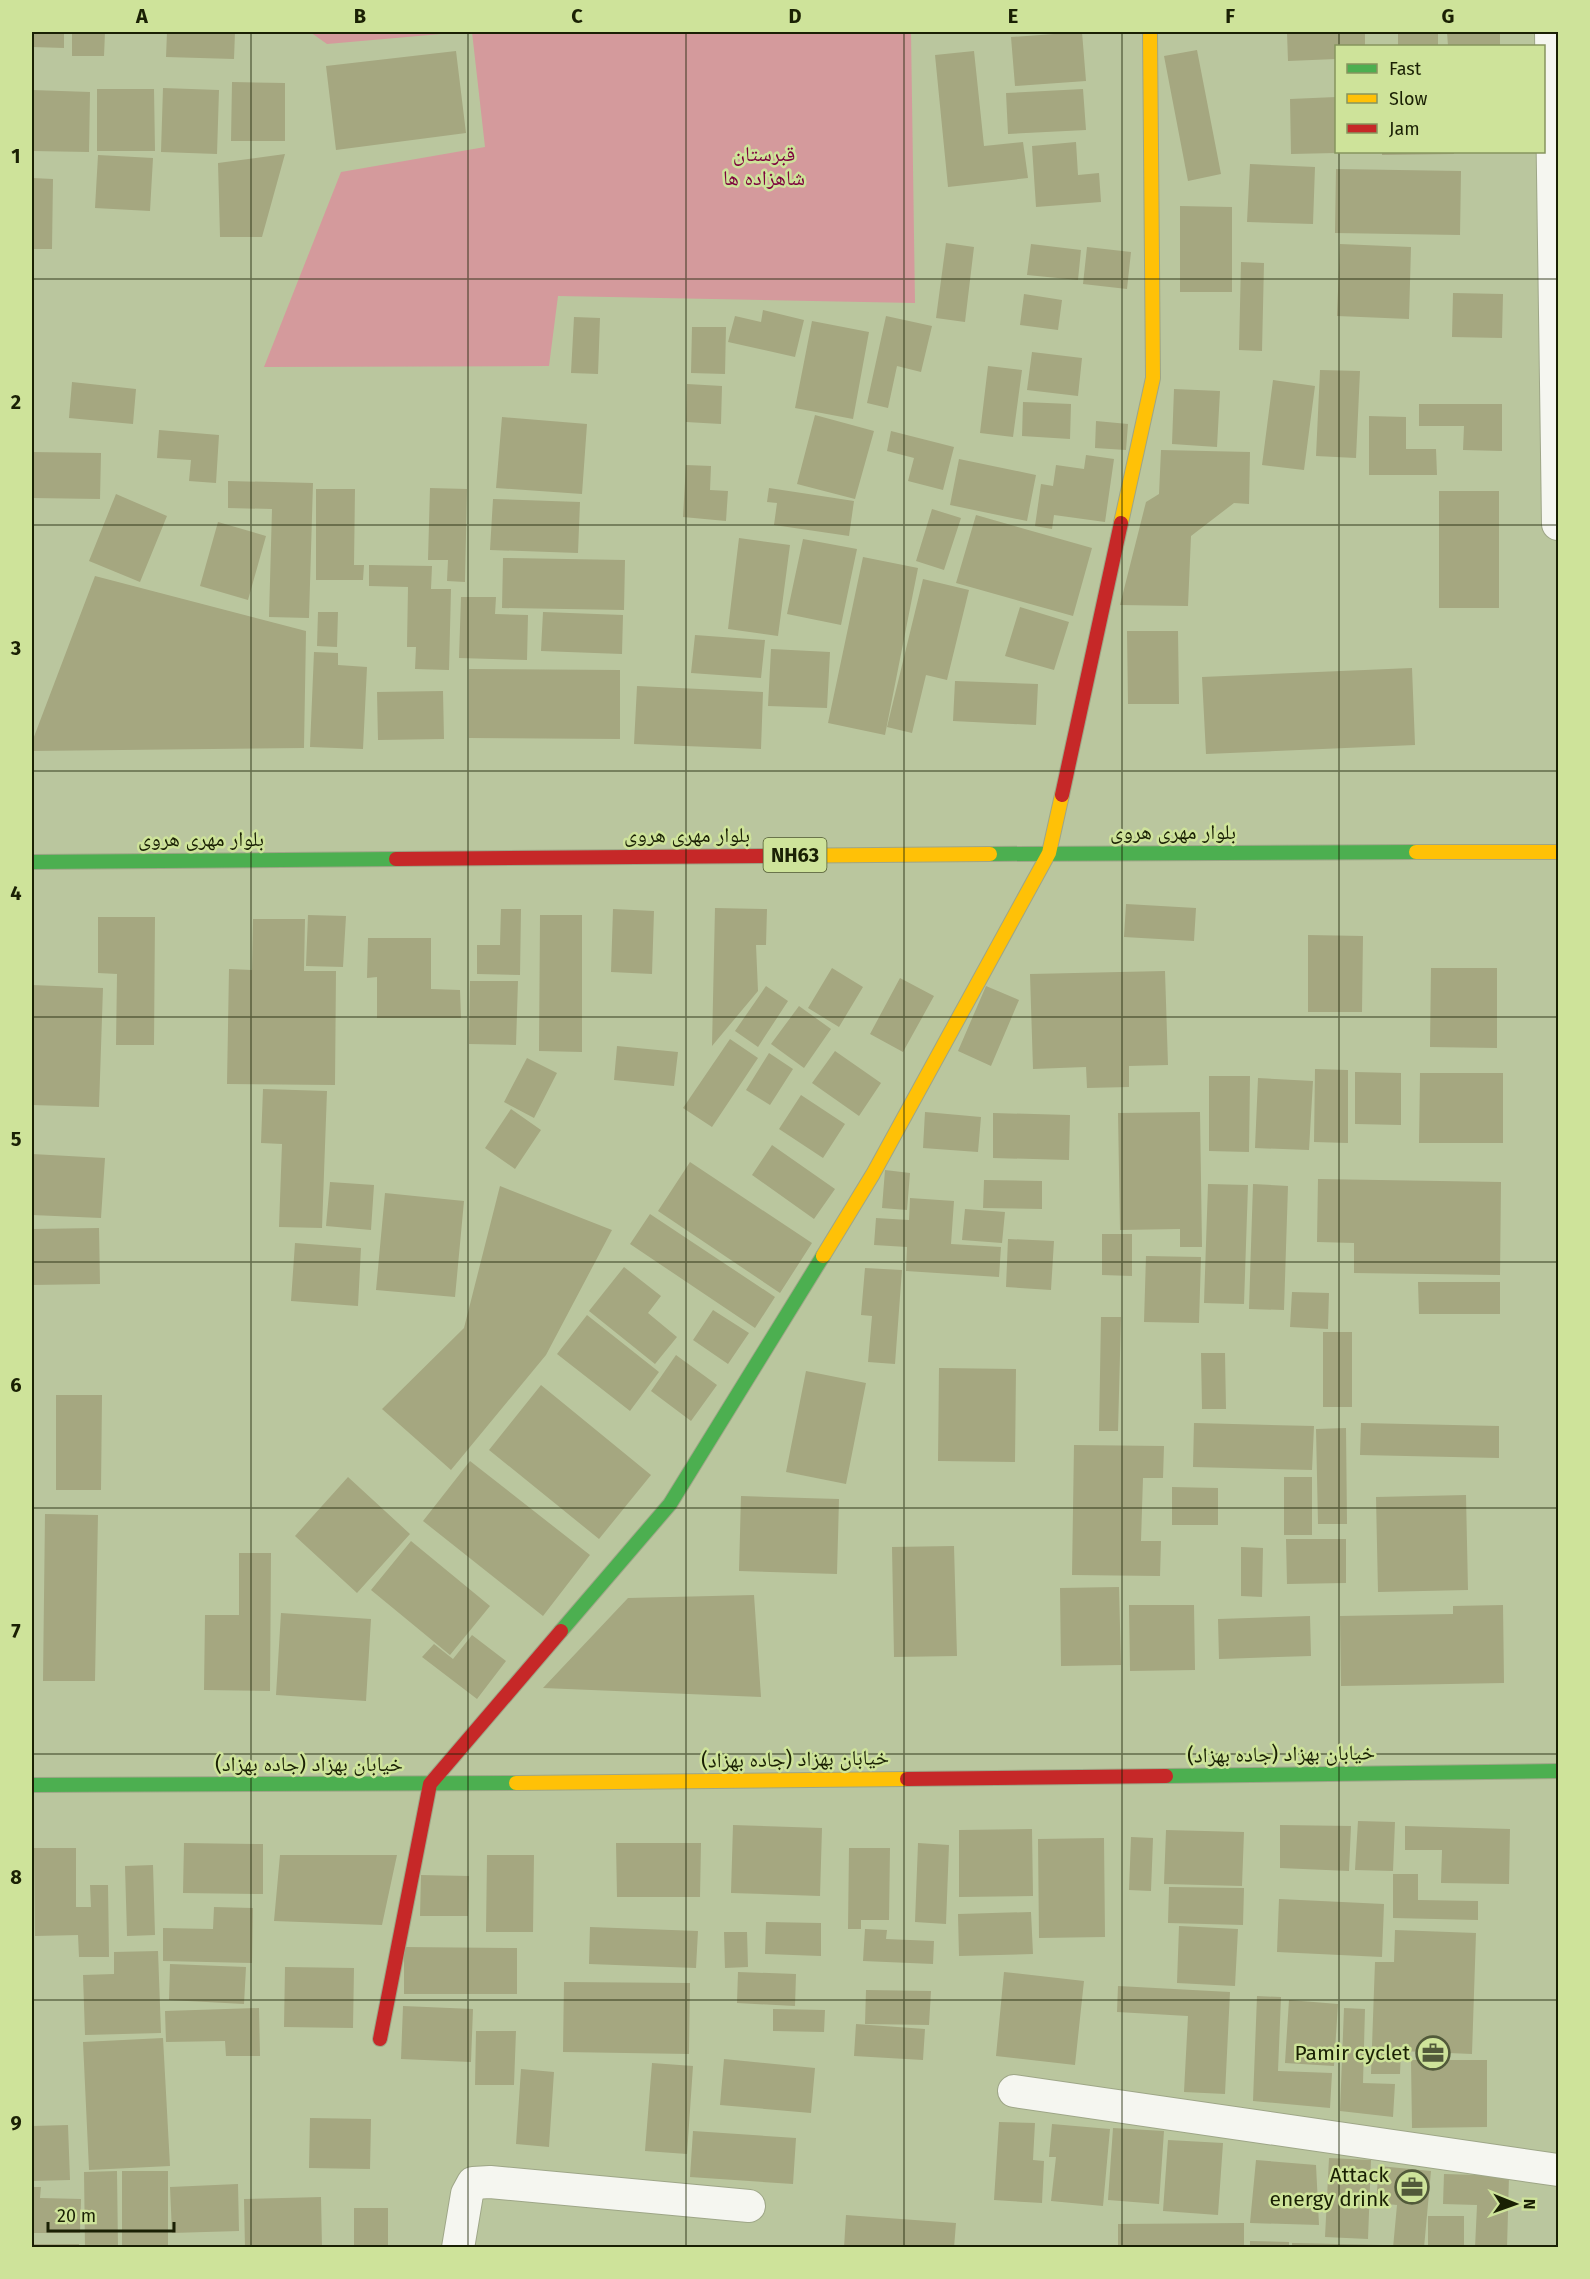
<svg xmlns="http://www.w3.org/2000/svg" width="1590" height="2279" font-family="'Fira Sans','Noto Naskh Arabic',sans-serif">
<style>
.green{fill:#d49a9c}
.building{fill:#a5a780}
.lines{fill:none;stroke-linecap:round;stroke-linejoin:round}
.street-casing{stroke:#9ea687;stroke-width:34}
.fast-casing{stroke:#9ea687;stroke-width:16}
.slow-casing{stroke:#9ea687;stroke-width:16}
.jam-casing{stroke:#9ea687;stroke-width:16}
.street{stroke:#f5f6f0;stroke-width:32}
.fast{stroke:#4caf50;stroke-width:14}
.slow{stroke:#ffc107;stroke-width:14}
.jam{stroke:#c62828;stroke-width:14}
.grid{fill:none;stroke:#1a2004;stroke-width:1.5;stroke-opacity:0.55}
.labels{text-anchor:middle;stroke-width:5;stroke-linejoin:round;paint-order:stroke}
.shield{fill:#cee39a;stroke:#505a31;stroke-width:1.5}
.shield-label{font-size:20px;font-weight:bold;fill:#1a2004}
.park-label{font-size:21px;fill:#7d013d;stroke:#cee39a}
.street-label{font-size:21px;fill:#1a2004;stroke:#cee39a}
.poi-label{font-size:21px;fill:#1a2004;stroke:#cee39a;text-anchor:end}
.neatline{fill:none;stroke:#1a2004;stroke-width:2}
.grid-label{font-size:20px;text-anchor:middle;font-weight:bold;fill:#1a2004}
</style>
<rect width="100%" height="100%" fill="#bac69e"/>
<path class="green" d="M310,32h154l-137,12z
M472,32h439l4,271 -357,-7 -9,70 -285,1 77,-195 144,-25z"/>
<path class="building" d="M32,32h32v16l-32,-1z
M72,32h33l-1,24h-32z
M167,32h68l-1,27 -68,-2z
M1082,32l4,49 -71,5 -4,-49z
M1287,32h78v14h-29v13l-48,2z
M1398,32h40v14h-40z
M1447,32h53v14h-52z
M1197,50l24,124 -33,7 -24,-125z
M456,51l10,82 -130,17 -10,-84z
M974,51l10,95 39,-4 5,36 -80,9 -13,-132z
M232,82l53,1v58h-54z
M163,88l56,2 -2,64 -56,-2z
M97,89h57l1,62h-58z
M1083,89l3,41 -78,4 -2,-41z
M32,90l58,2 -1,60 -57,-1z
M1336,97v56l-45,1 -1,-55z
M1076,142l2,33 21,-2 2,29 -65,5 -4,-61z
M1382,152h72v2l-72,1z
M285,154l-23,83h-42l-2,-74z
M98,155l55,3 -3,53 -55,-3z
M1250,164l65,3 -2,57 -66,-2z
M1336,169l125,2 -1,64 -125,-2z
M32,178l21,1 -1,70h-20z
M1180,206l52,1v85h-52z
M946,243l28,4 -9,75 -29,-4z
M1031,244l50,6 -3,30 -51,-5z
M1340,244l71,3 -2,72 -72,-3z
M1087,247l44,5 -4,37 -44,-5z
M1241,262l23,1 -2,88 -23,-1z
M1453,293l50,1 -1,44 -50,-1z
M1024,294l38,6 -4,30 -38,-5z
M763,310l41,10 -9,37 -67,-15 7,-26 26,6z
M886,316l46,10 -11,46 -24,-6 -9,42 -21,-5z
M574,317l26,1 -2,56 -27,-1z
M812,321l57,11 -16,87 -58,-11z
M692,327h34l-1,47 -34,-1z
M1032,352l50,6 -4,38 -51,-6z
M988,366l34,4 -9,67 -33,-4z
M1320,370l40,1 -4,87 -40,-2z
M1273,380l42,6 -11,84 -42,-5z
M72,382l64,7 -3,35 -64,-6z
M687,384l35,2 -1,38 -35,-2z
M1174,389l46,2 -3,56 -45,-3z
M1023,402l48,2 -1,35 -48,-3z
M1419,404h83v47l-39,-1 1,-24h-45z
M815,415l59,16 -19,68 -58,-15z
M1369,416l37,1v32h30l1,26h-68z
M502,417l85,7 -5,70 -86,-6z
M1096,421l32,3 -2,26 -31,-2z
M159,430l60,5 -3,48 -27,-2 2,-21 -34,-2z
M891,431l63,16 -11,43 -35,-9 6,-23 -27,-7z
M1161,450l89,2 -1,52 -15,-1 -43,33 -3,70 -68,-1 26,-103 13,-8z
M32,452l69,1 -1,46 -68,-1z
M1086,455l28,4 -9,63 -51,-7 -2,14 -17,-3 6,-42 12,2 3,-21 28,4z
M959,459l77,16 -9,46 -77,-16z
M686,465l25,1 -1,24 18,1 -2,30 -43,-4z
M228,481l85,2 -4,135 -40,-1 3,-108 -44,-1z
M430,488l37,1 -2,93 -18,-1 1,-21h-20z
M769,488l85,13 -5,35 -75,-11 3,-22 -10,-1z
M316,489h39l-1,76h10l-1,15h-47z
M1439,491h60v117h-60z
M116,494l51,22 -27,66 -51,-21z
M493,499l87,3 -2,51 -88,-3z
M932,509l29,9 -17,52 -28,-9z
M976,515l116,33 -19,68 -117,-33z
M218,522l48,14 -18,64 -48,-14z
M739,538l51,7 -12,91 -50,-7z
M803,539l54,10 -16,76 -54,-11z
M863,557l55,11 -33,167 -57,-12z
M503,558l122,2 -1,50 -122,-2z
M369,565l63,1 -1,23h20l-2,81 -34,-1 1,-22h-9l1,-60 -39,-1z
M95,576l211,55 -2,117 -272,3v-9z
M923,579l46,11 -22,90 -21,-5 -14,58 -25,-6z
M461,597h35l-1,17 33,1 -1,45 -68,-2z
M1020,607l49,15 -15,48 -49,-14z
M318,612h20l-1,35 -20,-1z
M543,612l80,3 -1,39 -81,-3z
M1127,631h51l1,73h-51z
M695,635l70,5 -4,38 -70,-5z
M771,649l59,3 -3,56 -59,-2z
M314,652l24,1v12l29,2 -4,82 -53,-2z
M1412,668l3,77 -209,9 -4,-77z
M469,669l151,1v69l-151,-1z
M955,681l83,3 -2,41 -83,-4z
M637,686l126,6 -2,57 -127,-5z
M443,691l1,48 -66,1 -1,-48z
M1126,904l70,4 -2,33 -70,-4z
M715,908l52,1 -1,36h-10l2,46 -46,55z
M501,909h20l-1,66 -43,-1v-29h23z
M613,909l41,2 -2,63 -41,-2z
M308,915l38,1 -3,51 -37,-1z
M540,915h42v137l-43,-1z
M98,917h57l-1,128h-38l1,-71 -19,-1z
M253,919h52l-1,52h32l-1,114 -108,-1 2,-115 23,1z
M1308,935l55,1 -1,76h-54z
M368,938h63v51l29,1 1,28h-84v-41l-10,1z
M832,968l31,19 -24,40 -31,-19z
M1431,968h66v80l-67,-1z
M1165,971l3,94 -39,1v21l-42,1 -1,-21 -53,2 -3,-95z
M900,978l34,18 -31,56 -33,-18z
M470,981h48l-2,64 -47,-1z
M32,985l71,3 -4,119 -67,-2z
M766,986l22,15 -30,46 -23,-16z
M986,986l33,14 -28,66 -33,-15z
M799,1006l32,23 -27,39 -33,-24z
M730,1039l28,19 -46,69 -29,-19z
M617,1046l61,6 -4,34 -60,-6z
M835,1051l46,32 -22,33 -47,-33z
M769,1053l24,16 -23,36 -24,-15z
M527,1058l30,15 -23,45 -30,-16z
M1315,1069l33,1v73l-34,-1z
M1355,1072l46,1v52l-46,-1z
M1420,1073h83v70h-84z
M1209,1076h41l-1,76 -40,-1z
M1258,1078l55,3 -4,69 -54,-2z
M263,1089l64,2 -5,137 -43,-1 3,-83 -21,-1z
M801,1095l44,29 -22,34 -44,-29z
M511,1109l30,21 -26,39 -30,-21z
M925,1112l56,5 -3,35 -55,-4z
M1200,1112l2,135h-22v-18l-60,1 -2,-117z
M993,1113l77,2 -1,45 -76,-2z
M772,1145l63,44 -21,30 -62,-44z
M32,1154l73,4 -4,60 -69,-3z
M690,1162l122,81 -32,50 -122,-82z
M885,1170l25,3 -3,37 -25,-2z
M1318,1179l183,3 -1,93 -146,-2v-30l-37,-1z
M984,1180l58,1v28l-59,-1z
M330,1182l44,3 -3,45 -45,-4z
M1208,1184l40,1 -4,119 -40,-1z
M1253,1184l35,2 -4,124 -35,-1z
M500,1186l112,44 -66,125 -95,115 -69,-61 82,-81z
M385,1193l79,8 -9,96 -79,-7z
M910,1198l44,3 -3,43 50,3 -2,30 -93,-6 1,-24 -33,-2 2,-27 33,2z
M965,1209l40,3 -3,31 -40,-3z
M650,1214l125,83 -20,31 -125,-84z
M99,1228l1,56 -68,1v-56z
M1102,1234h30v42l-30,-1z
M1008,1239l46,2 -3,49 -45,-3z
M295,1243l66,5 -3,58 -67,-5z
M1146,1256l55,1 -2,66 -55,-1z
M624,1267l37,29 -13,17 29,24 -22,27 -66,-53z
M865,1268l37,2 -7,94 -27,-2 4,-46 -11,-1z
M1418,1282h82v32h-81z
M1292,1292l37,1 -1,36 -38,-2z
M713,1310l36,23 -21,31 -35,-24z
M587,1315l72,57 -29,39 -73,-57z
M1101,1317h20l-3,114h-19z
M1323,1332h29v75h-29z
M1201,1353h24l1,56h-24z
M676,1355l41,30 -26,36 -40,-30z
M939,1368l77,1 -1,93 -77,-1z
M806,1371l60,12 -20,101 -60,-12z
M541,1385l110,90 -52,64 -110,-89z
M56,1395h46l-1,95h-45z
M1194,1423l120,3 -2,44 -119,-3z
M1361,1423l138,3v32l-139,-3z
M1346,1428l1,96h-29l-2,-95z
M1074,1445l90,1 -1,32h-20l-2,63h20l-1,35 -88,-1z
M470,1461l120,94 -47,61 -120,-95z
M348,1477l62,57 -53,59 -62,-57z
M1284,1477h28v58h-28z
M1172,1487l46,1v37h-46z
M1466,1495l2,95 -90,2 -2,-95z
M741,1496l98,3 -2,75 -98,-3z
M45,1514l53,1 -3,166h-52z
M1286,1539h60v44l-59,1z
M411,1541l79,65 -40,49 -79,-65z
M954,1546l3,110 -63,1 -2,-110z
M1241,1547l22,1 -1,49 -21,-1z
M239,1553h32l-1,138 -66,-1 1,-75h34z
M1119,1587l2,78 -60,1 -1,-78z
M754,1595l7,102 -218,-9 85,-90z
M1129,1605h65l1,65 -65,1z
M1503,1605l1,78 -163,3 -1,-70 113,-2v-8z
M281,1613l90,6 -5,82 -90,-6z
M1310,1616l1,40 -92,3 -1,-40z
M472,1635l34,26 -29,38 -55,-42 12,-13 19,15z
M1358,1821l37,1 -2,49 -38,-1z
M733,1825l89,3 -2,68 -89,-3z
M1280,1825l71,1 -2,45 -69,-3z
M1405,1826l105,3 -1,55 -68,-1 1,-33h-37z
M1032,1829l1,67 -74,1v-67z
M1166,1830l78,2 -2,54 -78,-2z
M1131,1837l22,1 -2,53 -22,-1z
M1104,1838l1,99 -66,1 -1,-99z
M184,1843l79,1v50l-80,-1z
M616,1843h85l-1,54h-83z
M918,1843l31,2 -3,79 -31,-2z
M34,1848h42v59h15l-1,-22h18l1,72h-30l-1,-22 -43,1z
M849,1848h41l-1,72h-28v9h-13z
M280,1855h117l-15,70 -108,-4z
M487,1855h47l-1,77h-47z
M153,1865l2,70 -28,1 -2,-70z
M1393,1874h25v26l60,1v19l-85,-2z
M421,1875l48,1 -1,40h-48z
M1169,1887l75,1 -1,37 -75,-2z
M1279,1899l105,5 -2,53 -105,-5z
M214,1907l39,1 -1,55 -89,-2v-33l50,1z
M1031,1912l2,42 -74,2 -1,-42z
M766,1922l55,1v33l-56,-2z
M1179,1926l59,3 -3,57 -58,-3z
M590,1927l108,4 -2,37 -107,-4z
M865,1929l22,1 -1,9 48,2 -1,23 -70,-3z
M1395,1930l81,3 -4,121 -71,-3 -1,23h-29l4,-112h19z
M724,1932h23l1,35 -23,1z
M404,1947l113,1v46h-113z
M158,1951l3,82 -76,2 -2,-60 31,-1v-22z
M170,1964l76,3 -2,37 -75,-4z
M285,1967l69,1 -1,60 -69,-1z
M738,1972l58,2 -1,32 -58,-3z
M1004,1972l80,9 -9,84 -79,-9z
M564,1982l126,1 -1,71 -126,-2z
M1118,1986l112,6 -5,102 -41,-2 4,-76 -71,-4z
M866,1990l65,1 -2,34 -64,-1z
M1257,1996l24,1 -3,74 54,2 -2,35 -77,-7z
M1289,2000l49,4 -4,62 -49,-3z
M403,2006l70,3 -2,53 -70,-3z
M259,2008l1,48h-34l-1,-15 -59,1 -1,-31z
M1344,2008l21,1 -2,74 32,1 -2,33 -53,-6z
M773,2009l52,1 -1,22 -51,-1z
M856,2024l69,5 -2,31 -69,-4z
M476,2031h40l-2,54h-39z
M163,2038l7,128 -81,4 -6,-128z
M724,2059l91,9 -4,45 -91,-8z
M1411,2060h76v67l-75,1z
M652,2063l41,3 -6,88 -42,-3z
M521,2069l33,3 -5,75 -33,-3z
M310,2118l61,1 -1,50 -61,-1z
M999,2122l36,1 -2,37 11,1 -2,42 -48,-3z
M1052,2124l58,5 -7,77 -52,-5 5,-44h-7z
M68,2125l2,55 -38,1v-55z
M1113,2128l51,3 -5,73 -51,-4z
M693,2131l103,7 -3,46 -103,-7z
M1168,2140l55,3 -5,72 -55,-4z
M1329,2158l42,2 -3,79 -43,-2z
M1256,2160l60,5 3,60 -69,-2z
M1379,2166l52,5 -7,77h-31l4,-43 -21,-2z
M117,2171l1,77h-33l-1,-76z
M122,2171h46v77h-46z
M1444,2174l65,2 -2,72h-32l2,-43 -34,-1z
M238,2184l1,47 -67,2 -2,-46z
M32,2187h9l-1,11 41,1 -1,34h-48z
M321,2197l1,51h-77l-1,-49z
M354,2208h34v40h-34z
M846,2215l110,8 -2,25h-110z
M1428,2216h36v32h-36z
M1244,2223v25h-126v-24z
M1250,2241l39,1v6h-39z
M1292,2243l91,2v3h-91z
M32,2244h47v4h-47z"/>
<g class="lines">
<defs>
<path id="street" d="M1551,32l7,492
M1014,2091l544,79
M458,2248l9,-54 6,-11 17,-1 259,24"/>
<path id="fast" d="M990,854l426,-2
M32,862l364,-3
M561,1631l109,-127 153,-248
M1166,1776l392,-5
M32,1785l484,-2"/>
<path id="slow" d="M1121,523l32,-145 -3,-346
M1416,852h142
M762,856l228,-2
M823,1256l50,-82 176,-321 13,-58
M516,1783l391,-4"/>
<path id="jam" d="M1062,795l59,-272
M396,859l366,-3
M907,1779l259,-3
M380,2039l50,-255 131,-153"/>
</defs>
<use href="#street" class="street-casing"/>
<use href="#fast" class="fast-casing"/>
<use href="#slow" class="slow-casing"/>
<use href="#jam" class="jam-casing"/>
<use href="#street" class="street"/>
<use href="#fast" class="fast"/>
<use href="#slow" class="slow"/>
<use href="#jam" class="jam"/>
</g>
<path class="grid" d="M251,32v2216M468,32v2216M686,32v2216M904,32v2216M1122,32v2216M1339,32v14M1339,152v2096M32,279h1526M32,525h1526M32,771h1526M32,1017h1526M32,1262h1526M32,1508h1526M32,1754h1526M32,2000h1526"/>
<defs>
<symbol id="office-ring" viewBox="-11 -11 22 22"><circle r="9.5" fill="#cee39a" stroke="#525a3a" stroke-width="1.5"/><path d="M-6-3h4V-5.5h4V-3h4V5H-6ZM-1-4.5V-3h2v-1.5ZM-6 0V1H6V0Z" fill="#525a3a"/></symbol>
</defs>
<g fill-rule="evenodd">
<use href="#office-ring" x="1414" y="2034" width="38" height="38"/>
<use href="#office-ring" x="1393" y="2168" width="38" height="38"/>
</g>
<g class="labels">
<rect class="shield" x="763.5" y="838" width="63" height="34" rx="4.5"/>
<g class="shield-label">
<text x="795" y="862">NH63</text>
</g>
<g class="park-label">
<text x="764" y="161">قبرستان<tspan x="764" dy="24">شاهزاده ها</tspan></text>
</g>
<g class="street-label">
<text x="1173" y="839">بلوار مهری هروی</text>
<text x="687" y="842">بلوار مهری هروی</text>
<text x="201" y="846">بلوار مهری هروی</text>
<text transform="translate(1281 1754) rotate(-1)" y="7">خیابان بهزاد (جاده بهزاد)</text>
<text transform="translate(795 1759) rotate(-1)" y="7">خیابان بهزاد (جاده بهزاد)</text>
<text x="309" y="1771">خیابان بهزاد (جاده بهزاد)</text>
</g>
<g class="poi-label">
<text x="1410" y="2060">Pamir cyclet</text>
<text x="1389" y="2182">Attack<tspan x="1389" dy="24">energy drink</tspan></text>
</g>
</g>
<rect width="1590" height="2279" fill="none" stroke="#cee39a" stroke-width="66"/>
<rect x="1335" y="45" width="210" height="108" fill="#cee39a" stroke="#86955e" stroke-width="1.5"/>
<rect x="1347" y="64" width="30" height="9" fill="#4caf50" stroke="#86955e" stroke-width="1.5"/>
<text x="1389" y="75" font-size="18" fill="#1a2004">Fast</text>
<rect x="1347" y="94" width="30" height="9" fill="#ffc107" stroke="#86955e" stroke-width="1.5"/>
<text x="1389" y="105" font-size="18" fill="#1a2004">Slow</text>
<rect x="1347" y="124" width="30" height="9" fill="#c62828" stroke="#86955e" stroke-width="1.5"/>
<text x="1389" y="135" font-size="18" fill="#1a2004">Jam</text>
<g transform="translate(1515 2204) rotate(91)" stroke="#cee39a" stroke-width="4.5" paint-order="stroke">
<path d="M0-4.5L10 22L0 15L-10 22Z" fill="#1a2004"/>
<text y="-9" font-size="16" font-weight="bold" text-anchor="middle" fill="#1a2004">N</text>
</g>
<path d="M48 2222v9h126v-9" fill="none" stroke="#1a2004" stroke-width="3"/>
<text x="57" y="2222" font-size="18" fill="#1a2004" stroke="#cee39a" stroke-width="4.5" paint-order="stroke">20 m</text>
<rect x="33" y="33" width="1524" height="2213" class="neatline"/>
<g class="grid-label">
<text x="142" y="23">A</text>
<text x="360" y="23">B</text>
<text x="577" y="23">C</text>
<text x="795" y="23">D</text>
<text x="1013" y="23">E</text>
<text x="1230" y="23">F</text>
<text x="1448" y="23">G</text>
<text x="16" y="163">1</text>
<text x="16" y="409">2</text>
<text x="16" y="655">3</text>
<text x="16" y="900">4</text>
<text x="16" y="1146">5</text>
<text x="16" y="1392">6</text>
<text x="16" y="1638">7</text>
<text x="16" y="1884">8</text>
<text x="16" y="2130">9</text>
</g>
</svg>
